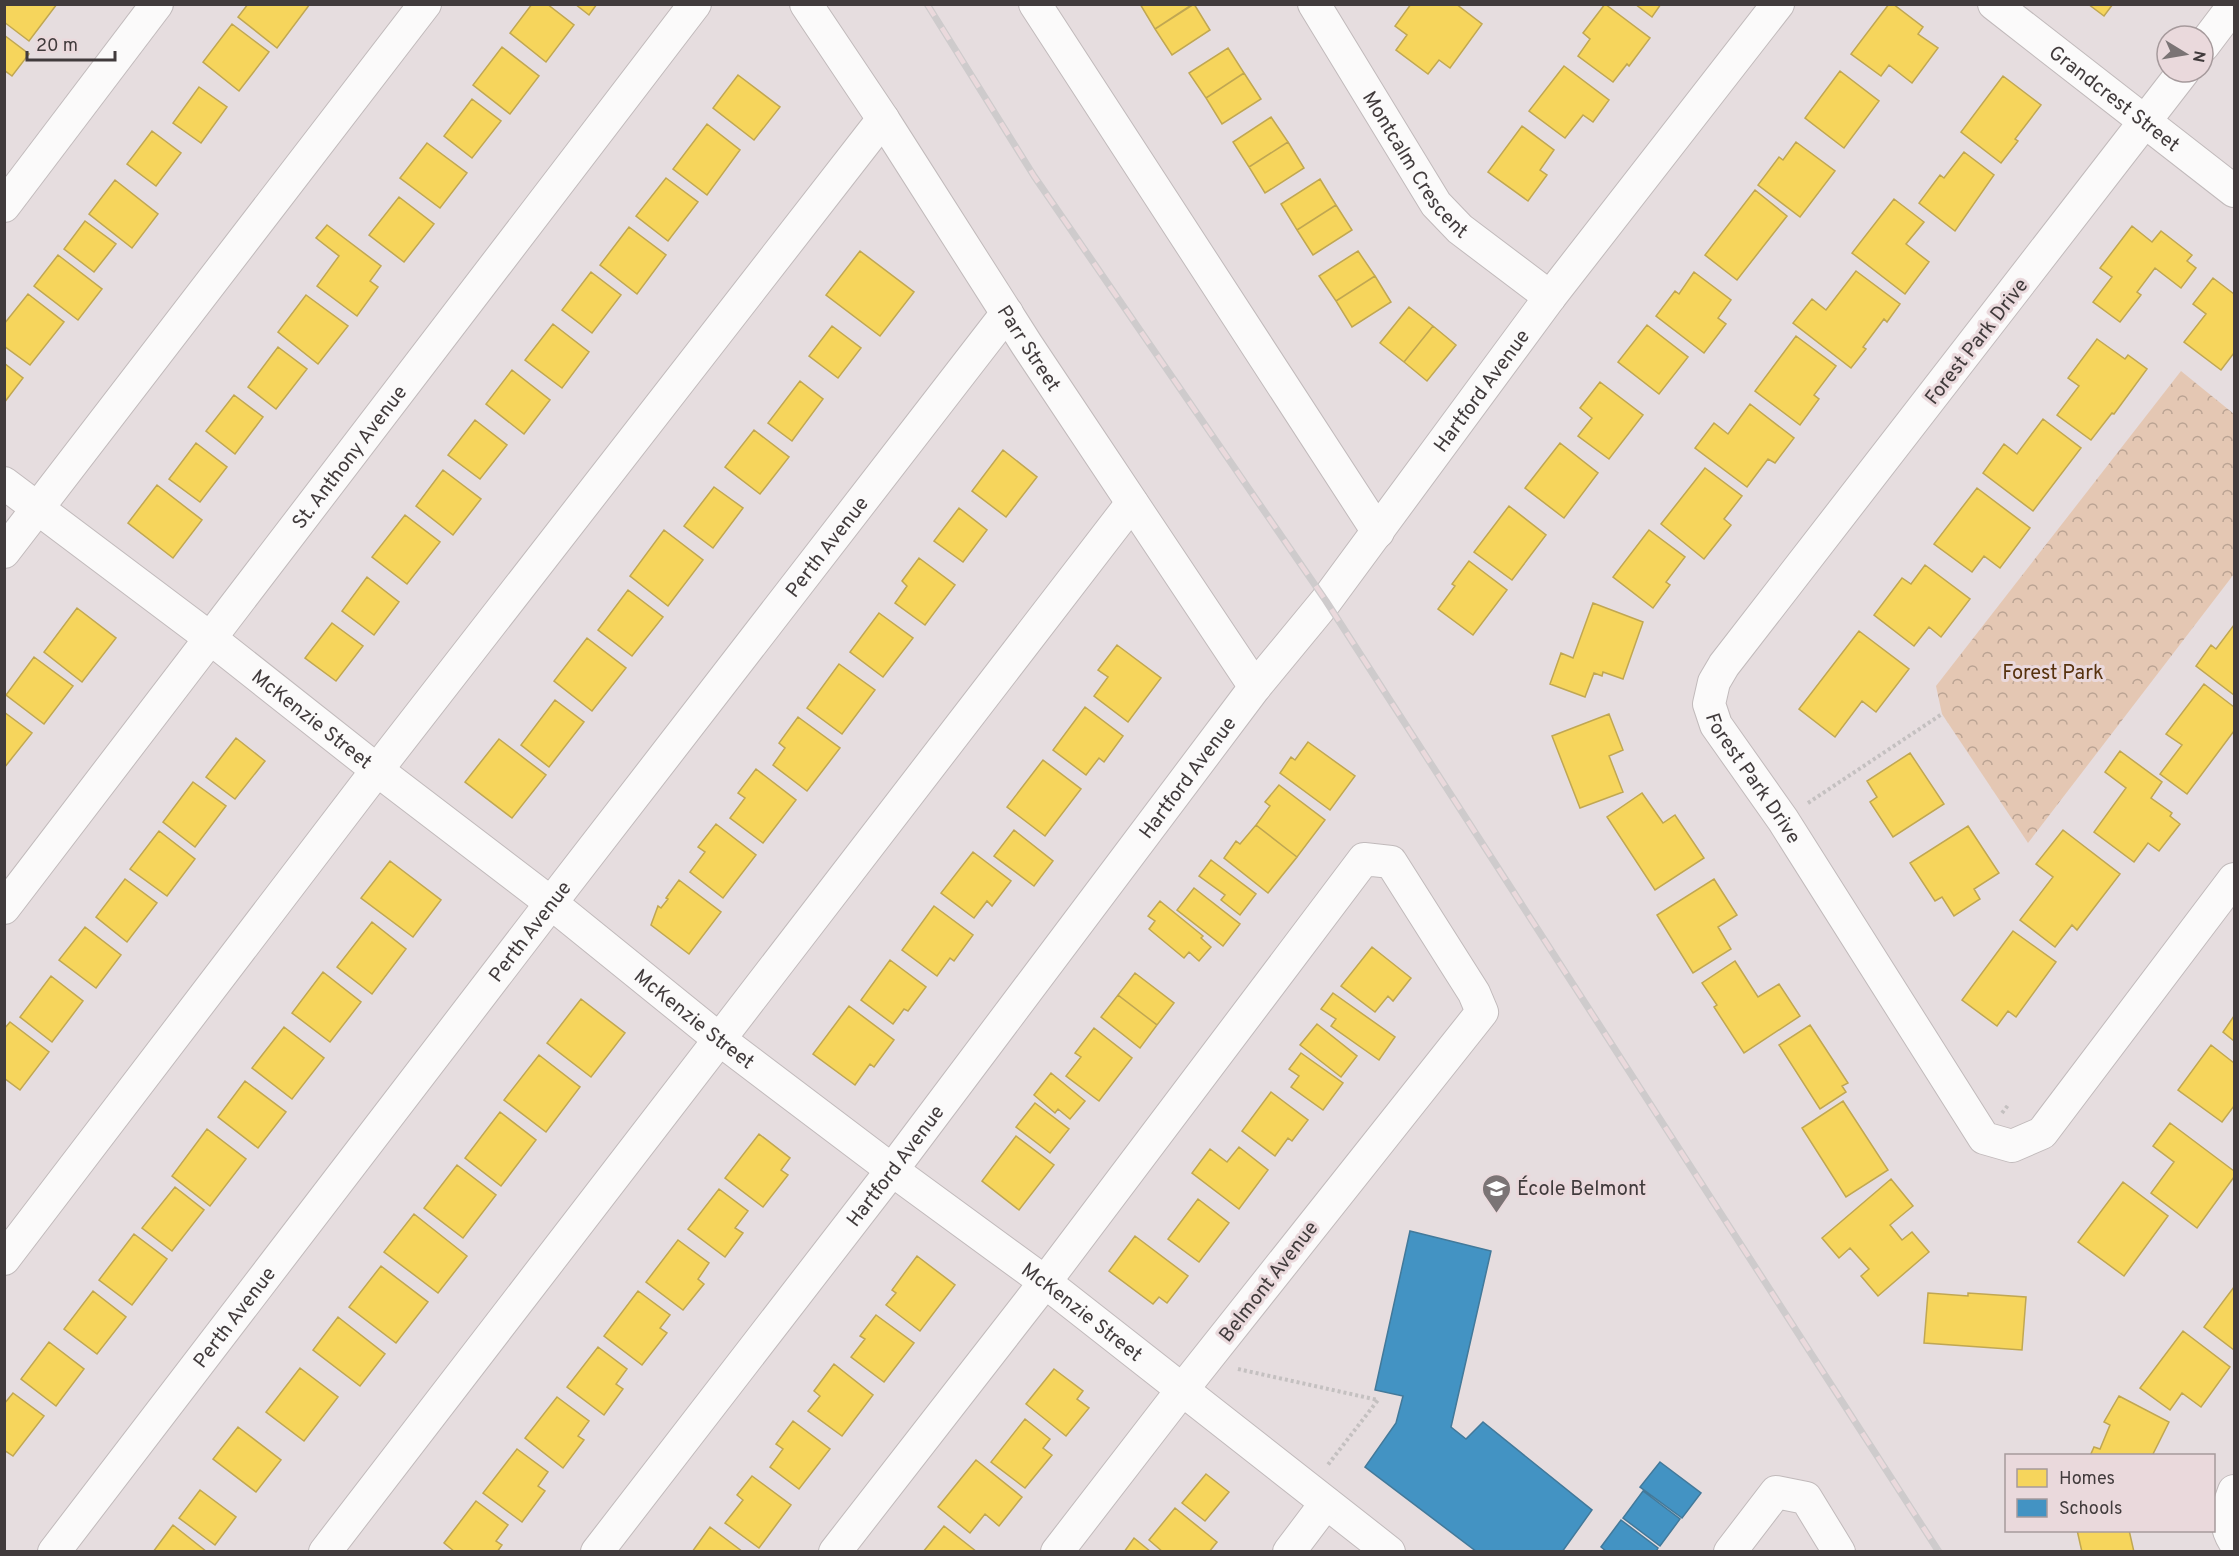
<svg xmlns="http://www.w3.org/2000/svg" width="2239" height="1556" font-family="Overpass,sans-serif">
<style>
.park{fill:url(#park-crowns)}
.homes{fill:#f6d55c;stroke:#c0a752;stroke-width:1.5}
.schools{fill:#4393c3;stroke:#42799a;stroke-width:1.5}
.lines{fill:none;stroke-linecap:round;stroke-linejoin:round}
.minor-casing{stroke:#c1babb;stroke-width:34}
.path{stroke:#c4c0c0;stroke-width:4;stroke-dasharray:3 3;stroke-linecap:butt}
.minor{stroke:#fbfafa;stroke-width:32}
.rail-casing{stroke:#cecbcc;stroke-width:7}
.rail{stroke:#ead9dc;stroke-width:4.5;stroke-dasharray:14;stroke-linecap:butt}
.labels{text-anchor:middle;stroke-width:6;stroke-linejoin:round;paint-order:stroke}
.street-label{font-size:20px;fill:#413b3c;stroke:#ead9dc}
.park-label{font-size:20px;fill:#56310d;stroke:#ead9dc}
.poi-label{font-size:20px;fill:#413b3c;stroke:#ead9dc;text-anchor:start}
</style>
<defs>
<pattern id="park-crowns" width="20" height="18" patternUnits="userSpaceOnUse" patternTransform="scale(1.5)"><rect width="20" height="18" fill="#e4c7b3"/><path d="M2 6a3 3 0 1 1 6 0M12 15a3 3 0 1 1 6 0" fill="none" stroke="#baa393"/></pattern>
</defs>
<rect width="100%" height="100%" fill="#e6dddf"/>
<path class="park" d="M2181,371l53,43v160l-206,269 -86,-129 -6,-28z"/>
<path class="homes" d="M4,4h53l-28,37 -25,-19z
M248,4h62l-33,44 -39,-31z
M532,4h15l27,21 -28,37 -36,-29z
M575,4h22l-8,11z
M1140,4h53l-38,25z
M1194,4l16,26 -38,25 -17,-26z
M1411,4h45l26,20 -32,44 -11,-8 -11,14 -32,-24 11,-15 -12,-9z
M1605,4l45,34 -21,28 -2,-2 -14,18 -35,-26 12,-17 -7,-6z
M1635,4h26l-9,13z
M1889,4h4l30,23 -5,7 20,14 -26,35 -23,-18 -8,11 -30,-22z
M2088,4h25l-9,12z
M232,24l37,28 -30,39 -36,-29z
M4,35l25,19 -17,22 -8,-6z
M502,47l37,29 -29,38 -37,-29z
M1228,48l16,25 -38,25 -17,-25z
M1564,66l45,34 -16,22 -10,-7 -18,23 -36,-27z
M1840,71l39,30 -35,47 -39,-30z
M1244,73l17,26 -39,25 -16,-26z
M738,75l42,32 -26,33 -41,-32z
M2003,76l38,29 -26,34 3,2 -17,22 -40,-31z
M199,87l28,20 -26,36 -28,-20z
M472,99l29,22 -29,37 -28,-22z
M1271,117l17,25 -39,25 -16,-25z
M707,124l33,26 -33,45 -34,-26z
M1522,126l32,24 -14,20 7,5 -19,26 -40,-29z
M152,131l29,22 -25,33 -29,-22z
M1288,142l16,26 -39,25 -16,-26z
M1796,142l39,29 -35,46 -42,-32 21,-28 4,3z
M427,143l40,30 -27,35 -40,-30z
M1964,152l30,23 -39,56 -36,-28 21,-28 4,3z
M666,178l32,24 -30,39 -32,-25z
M1320,179l16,26 -39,25 -16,-26z
M115,180l43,34 -26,34 -43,-34z
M1755,190l32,26 -50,64 -32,-25z
M399,197l35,27 -30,38 -35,-27z
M1894,199l30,23 -18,22 23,18 -24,32 -53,-41z
M1336,205l16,25 -39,25 -16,-25z
M85,221l31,23 -22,28 -30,-23z
M327,225l54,41 -11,15 8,6 -21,29 -40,-30 22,-30 -23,-18z
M2132,226l20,16 9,-11 31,24 -5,6 9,7 -15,20 -26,-20 -18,24 4,3 -21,27 -27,-20 19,-25 -12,-9z
M629,227l37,28 -29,39 -37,-29z
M860,251l54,41 -34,44 -54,-41z
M1358,251l17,25 -39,25 -17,-25z
M58,255l44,34 -24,31 -44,-34z
M1856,271l44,33 -13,18 -3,-3 -21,28 3,2 -15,19 -58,-45 19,-24 14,11z
M591,272l30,23 -29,38 -30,-23z
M1694,272l37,28 -13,18 8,6 -22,29 -48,-37 19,-25 4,3z
M1375,276l16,26 -39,25 -16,-26z
M2213,278l21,16v59l-13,17 -37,-28 22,-28 -13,-10z
M28,294l36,28 -34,43 -26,-19v-22z
M306,295l42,31 -30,38 -40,-32z
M1409,307l24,19 -29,36 -24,-19z
M553,324l36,28 -27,36 -37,-28z
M1647,325l41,32 -29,37 -41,-32z
M832,326l29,22 -23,30 -29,-22z
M1433,326l23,19 -29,36 -23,-19z
M1796,336l40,30 -22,29 5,4 -19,26 -45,-34z
M2097,339l28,20 3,-4 19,14 -33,45 -2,-1 -21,27 -34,-25 22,-29 -11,-8z
M278,347l29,22 -31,40 -28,-22z
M4,363l19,15 -19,25z
M512,370l38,30 -26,34 -38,-30z
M800,381l23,18 -31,42 -24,-18z
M1600,382l43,33 -34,44 -31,-23 14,-18 -12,-10z
M234,395l29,22 -28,37 -29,-23z
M1750,404l44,34 -19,25 -7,-4 -21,28 -52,-39 19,-25 14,11z
M2043,419l38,29 -48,63 -50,-38 21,-29 13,10z
M475,420l32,25 -27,34 -32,-24z
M754,430l35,27 -29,37 -35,-27z
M196,443l31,24 -27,35 -31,-23z
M1560,443l38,30 -34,45 -39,-30z
M1003,450l34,27 -31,40 -34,-26z
M1705,468l37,28 -18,23 7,6 -27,34 -43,-35z
M443,470l38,29 -28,36 -37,-29z
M157,485l45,35 -29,38 -45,-35z
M714,487l29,21 -30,40 -29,-22z
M1977,488l53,40 -30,40 -16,-12 -12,16 -38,-28z
M1509,506l37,29 -34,45 -38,-28z
M959,508l28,22 -24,32 -29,-21z
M405,515l35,27 -33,42 -35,-27z
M664,530l39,30 -35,46 -38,-30z
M1649,530l36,27 -19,25 4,3 -17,23 -40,-31z
M919,558l36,27 -30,40 -30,-22 12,-17 -5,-5z
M1469,561l38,29 -34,45 -35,-26 17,-23 -3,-2z
M1925,565l45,34 -29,38 -12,-10 -15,19 -40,-31 28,-37 9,6z
M367,577l32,25 -25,33 -32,-24z
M628,590l35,27 -31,39 -34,-26z
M1593,603l50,19 -20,57 -20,-7 -1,4 -8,-3 -9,24 -35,-13 11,-31 12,5z
M77,608l39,30 -34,44 -38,-30z
M879,613l34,25 -30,39 -33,-25z
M332,623l31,23 -27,35 -31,-23z
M2234,625v70l-38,-29 15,-21 5,4z
M1859,631l50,38 -33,43 -14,-11 -27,36 -36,-28z
M587,638l39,30 -34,43 -38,-30z
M1117,645l44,33 -33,44 -34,-26 14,-19 -10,-7z
M34,657l39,29 -29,38 -38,-29z
M839,664l36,26 -33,44 -35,-26z
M2204,684l30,23v24l-47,63 -27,-20 22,-29 -16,-11z
M555,700l29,22 -35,45 -28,-22z
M1085,707l38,29 -19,26 -5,-4 -13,17 -33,-25z
M4,712l28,21 -28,35z
M1609,714l14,36 -14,6 14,36 -43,16 -28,-72z
M798,717l42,31 -33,43 -34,-26 12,-17 -6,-5z
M236,738l29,23 -30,38 -29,-22z
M499,739l47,36 -34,43 -47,-36z
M1308,742l47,34 -25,34 -50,-37 11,-16 4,3z
M2120,751l42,31 -11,16 21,15 -2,3 10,8 -21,27 -11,-8 -14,19 -40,-30 32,-44 -21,-16z
M1910,753l34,51 -51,33 -23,-35 7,-5 -10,-16z
M1043,760l38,29 -36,47 -38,-29z
M756,769l40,31 -33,43 -33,-25 15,-20 -7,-5z
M193,782l33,24 -31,41 -32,-25z
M1279,785l46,35 -28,37 -41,-32 14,-19 -5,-4z
M1642,793l21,30 12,-8 29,43 -49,32 -48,-73z
M716,824l40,31 -33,43 -33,-26 15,-20 -7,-5z
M1256,825l41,32 -29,36 -44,-35 12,-17 4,3z
M1968,826l31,47 -25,16 6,10 -26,17 -12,-19 -7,4 -25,-38z
M1014,830l39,31 -19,25 -40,-30z
M2063,830l57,44 -43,56 -5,-5 -17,22 -35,-27 33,-43 -17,-13z
M159,831l36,28 -28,37 -37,-27z
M973,852l38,29 -19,25 -5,-5 -13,17 -33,-25z
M1211,860l45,34 -16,21 -19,-15 4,-5 -26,-19z
M390,861l51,39 -28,37 -52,-39z
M125,879l32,24 -30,39 -31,-25z
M1714,879l23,36 -19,12 13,22 -38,24 -36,-58z
M679,880l42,32 -32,42 -38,-29 7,-19 3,2 7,-9 -2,-1z
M1194,888l46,36 -17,22 -46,-36z
M1160,901l43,35 -2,2 10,9 -12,14 -10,-9 -5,6 -35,-29 6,-8 -7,-5z
M934,906l39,29 -19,26 -4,-3 -13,18 -35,-26z
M372,922l34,27 -34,45 -35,-27z
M85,927l36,28 -25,33 -37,-28z
M2013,931l43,31 -40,55 -8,-6 -11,15 -35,-26z
M1372,947l39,31 -18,23 -5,-5 -13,16 -34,-26z
M890,960l36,27 -18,24 -4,-2 -11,15 -32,-24z
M1735,961l23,36 21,-13 21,32 -56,37 -30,-46 3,-2 -15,-22z
M323,972l38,30 -31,40 -38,-29z
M1135,973l39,30 -17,22 -39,-30z
M51,976l32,25 -31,41 -32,-25z
M1333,993l62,44 -16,23 -48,-34 5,-7 -15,-10z
M1118,995l39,30 -17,23 -39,-31z
M581,999l44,34 -34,44 -44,-34z
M849,1006l45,34 -20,27 -4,-3 -15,21 -42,-31z
M2234,1016v25l-11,-9z
M10,1022l39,30 -29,38 -16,-12v-49z
M1317,1024l40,32 -16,21 -41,-32z
M1810,1025l38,58 -6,3 4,6 -26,17 -41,-64z
M284,1027l40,31 -32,41 -40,-31z
M1094,1028l38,30 -33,43 -33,-25 15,-19 -6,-4z
M2211,1045l23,18v43l-12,16 -44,-32z
M1301,1053l42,30 -20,27 -32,-23 8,-11 -10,-7z
M539,1055l41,32 -34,45 -42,-32z
M1051,1073l34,28 -15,18 -12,-10 -3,4 -21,-18z
M245,1081l41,31 -28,36 -40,-31z
M1271,1092l37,28 -16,21 -4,-3 -13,18 -33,-25z
M1843,1101l45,69 -42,27 -44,-69z
M1035,1103l34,26 -19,24 -34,-26z
M500,1112l36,28 -35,46 -36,-28z
M2170,1123l64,48v6l-37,51 -46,-35 23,-31 -21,-16z
M207,1129l39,30 -36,47 -38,-30z
M759,1134l31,24 -9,12 7,5 -25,32 -38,-29z
M1016,1136l38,29 -35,45 -37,-29z
M1239,1147l29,23 -29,39 -47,-36 18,-24 17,13z
M457,1165l39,30 -33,43 -39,-30z
M1891,1179l22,27 -23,19 12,15 10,-8 17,20 -51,44 -17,-20 8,-7 -19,-21 -11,10 -17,-20z
M2123,1182l45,34 -44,60 -46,-34z
M175,1187l29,23 -32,41 -30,-23z
M719,1189l29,22 -13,17 8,5 -18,24 -37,-28z
M1198,1199l31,24 -30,39 -31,-23z
M414,1214l53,42 -29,37 -54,-41z
M134,1234l33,25 -35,46 -33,-25z
M1135,1236l53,40 -21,27 -8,-6 -6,7 -44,-33z
M678,1240l31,23 -11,16 6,5 -21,26 -37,-28z
M917,1256l38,29 -35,46 -34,-26 10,-12 -4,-3z
M381,1266l47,36 -32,41 -47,-36z
M2234,1287v63l-30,-23z
M93,1291l33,26 -29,37 -33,-25z
M638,1291l32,24 -10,13 7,5 -25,32 -38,-29z
M1928,1293l40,3v-3l58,4 -4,53 -98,-7z
M876,1315l38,28 -30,39 -33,-25 14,-18 -5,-3z
M338,1317l47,37 -25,32 -47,-36z
M2183,1331l47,36 -29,40 -19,-14 -12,17 -30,-22z
M49,1342l35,27 -28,37 -35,-27z
M598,1347l29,22 -11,15 7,5 -19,26 -37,-28z
M834,1364l39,31 -31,41 -34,-25 12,-15 -6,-5z
M300,1368l38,29 -34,44 -38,-29z
M1054,1369l29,22 -6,8 12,9 -23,28 -40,-32z
M13,1393l31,23 -31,40 -9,-6v-46z
M2119,1396l50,26 -17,34h-62l4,-9 6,2 10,-24 -6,-3z
M557,1397l32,24 -11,15 6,4 -21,28 -38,-30z
M1025,1419l25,20 -7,9 9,7 -27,33 -34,-26z
M793,1421l37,28 -31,40 -29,-22 13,-18 -7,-5z
M238,1427l43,33 -25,32 -43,-33z
M517,1449l31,23 -10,14 7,5 -23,31 -39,-29z
M976,1460l46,37 -23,29 -14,-12 -15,19 -32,-26z
M1206,1474l23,18 -24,29 -23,-18z
M752,1476l39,29 -32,43 -34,-25 18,-23 -6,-5z
M200,1490l36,27 -21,28 -36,-27z
M476,1501l32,24 -12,16 6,4 -5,7h-42l-11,-9z
M1175,1508l42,34 -8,10h-46l-14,-12z
M173,1525l34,27h-54z
M944,1526l33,26h-54z
M710,1527l33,25h-51z
M2077,1530h52l5,22h-52z
M1134,1538l17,14h-27z"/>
<path class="schools" d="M1410,1231l81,20 -40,176 15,12 17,-17 109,88 -30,42h-85l-112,-85 31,-44 7,-27 -28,-6z
M1660,1462l41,31 -19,25 -42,-31z
M1643,1491l37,28 -20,27 -37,-28z
M1621,1520l37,28 -2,4h-49l-6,-5z"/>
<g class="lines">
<defs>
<g id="minor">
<path id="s1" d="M806,4l77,115 144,226 228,342"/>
<path d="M1035,4l343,528"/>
<path id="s2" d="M1314,4l122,200 24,25 90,68"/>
<path id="s3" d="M1994,4l240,187"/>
<path d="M2203,46l31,-41"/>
<path id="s4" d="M2183,72l-459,593 -10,17 -5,22 7,21 67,95 201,318 28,8 30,-13 192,-254"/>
<path d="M4,206l153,-202"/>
<path id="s5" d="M4,483l206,155 167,132 174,133 168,136 173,131 153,112 344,270"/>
<path d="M4,552l421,-548"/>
<path id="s6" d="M4,908l691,-904"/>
<path d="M4,1259l373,-489 506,-651"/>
<path d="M2234,1491c-7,18 -11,33 0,50"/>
<path id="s7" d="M54,1552l497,-649 456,-590"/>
<path d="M325,1552l807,-1049"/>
<path id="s8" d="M597,1552l295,-382 363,-483 71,-86 224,-304 228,-293"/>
<path d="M835,1552l210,-270 319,-423 27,3 83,131 8,19 -300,378 -125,162"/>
<path d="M1289,1552l37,-49"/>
<path d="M1730,1552l46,-60 30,6 33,54"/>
</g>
</defs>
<use href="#minor" class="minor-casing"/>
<path class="path" d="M1808,803l134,-89
M2002,1113l7,-9
M1238,1369l140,31 -51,66"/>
<use href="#minor" class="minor"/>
<defs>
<path id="rail" d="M927,4l107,172 292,425 613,951"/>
</defs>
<use href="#rail" class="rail-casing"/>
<use href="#rail" class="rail"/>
</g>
<defs>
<symbol id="school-pin" viewBox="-11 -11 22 30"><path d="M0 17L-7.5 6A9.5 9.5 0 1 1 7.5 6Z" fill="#7b7475" stroke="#ead9dc"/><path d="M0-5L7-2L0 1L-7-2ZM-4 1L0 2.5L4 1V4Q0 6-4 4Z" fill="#fff"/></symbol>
</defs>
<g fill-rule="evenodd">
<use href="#school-pin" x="1480" y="1172" width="33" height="45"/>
</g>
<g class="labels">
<g class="street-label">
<text dy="7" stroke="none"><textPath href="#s3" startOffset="153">Grandcrest Street</textPath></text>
<text dy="7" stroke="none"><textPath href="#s2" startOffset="190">Montcalm Crescent</textPath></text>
<text transform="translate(1976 341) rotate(-52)" y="7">Forest Park Drive</text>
<text dy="7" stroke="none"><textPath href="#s1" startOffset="410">Parr Street</textPath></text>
<text dy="7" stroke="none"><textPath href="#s8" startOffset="1460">Hartford Avenue</textPath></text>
<text dy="7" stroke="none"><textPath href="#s6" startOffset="568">St. Anthony Avenue</textPath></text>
<text dy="7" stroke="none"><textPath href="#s7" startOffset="1268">Perth Avenue</textPath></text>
<text dy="7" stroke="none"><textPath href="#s5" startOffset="388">McKenzie Street</textPath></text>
<text dy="7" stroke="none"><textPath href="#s8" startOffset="974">Hartford Avenue</textPath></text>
<text dy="7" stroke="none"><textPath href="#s4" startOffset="879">Forest Park Drive</textPath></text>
<text dy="7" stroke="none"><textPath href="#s7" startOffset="782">Perth Avenue</textPath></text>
<text dy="7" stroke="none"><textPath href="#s5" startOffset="874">McKenzie Street</textPath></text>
<text dy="7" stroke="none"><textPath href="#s8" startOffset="488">Hartford Avenue</textPath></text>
<text transform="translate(1268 1281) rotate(-52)" y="7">Belmont Avenue</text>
<text dy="7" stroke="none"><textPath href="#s5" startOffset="1360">McKenzie Street</textPath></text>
<text dy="7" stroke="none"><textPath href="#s7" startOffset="296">Perth Avenue</textPath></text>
</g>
<g class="park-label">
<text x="2053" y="679">Forest Park</text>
</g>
<g class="poi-label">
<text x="1517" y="1195">École Belmont</text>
</g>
</g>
<rect width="2239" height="1556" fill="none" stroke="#413b3c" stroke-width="12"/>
<rect x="2005" y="1454" width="210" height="78" fill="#ead9dc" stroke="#a69a9c" stroke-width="1.5"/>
<rect x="2017" y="1469" width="30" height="18" fill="#f6d55c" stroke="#a69a9c" stroke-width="1.5"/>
<text x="2059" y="1484" font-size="18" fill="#413b3c">Homes</text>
<rect x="2017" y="1499" width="30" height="18" fill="#4393c3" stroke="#a69a9c" stroke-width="1.5"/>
<text x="2059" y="1514" font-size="18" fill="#413b3c">Schools</text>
<g transform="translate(2185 54) rotate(101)"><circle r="28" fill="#ead9dc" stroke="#a69a9c" stroke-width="1.5"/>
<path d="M0-4.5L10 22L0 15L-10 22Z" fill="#7b7475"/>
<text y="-9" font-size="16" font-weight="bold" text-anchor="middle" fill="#413b3c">N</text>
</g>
<path d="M27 51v9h88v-9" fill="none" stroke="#413b3c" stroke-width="3"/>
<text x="36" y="51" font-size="18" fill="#413b3c" stroke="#ead9dc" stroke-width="4.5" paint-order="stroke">20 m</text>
</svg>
